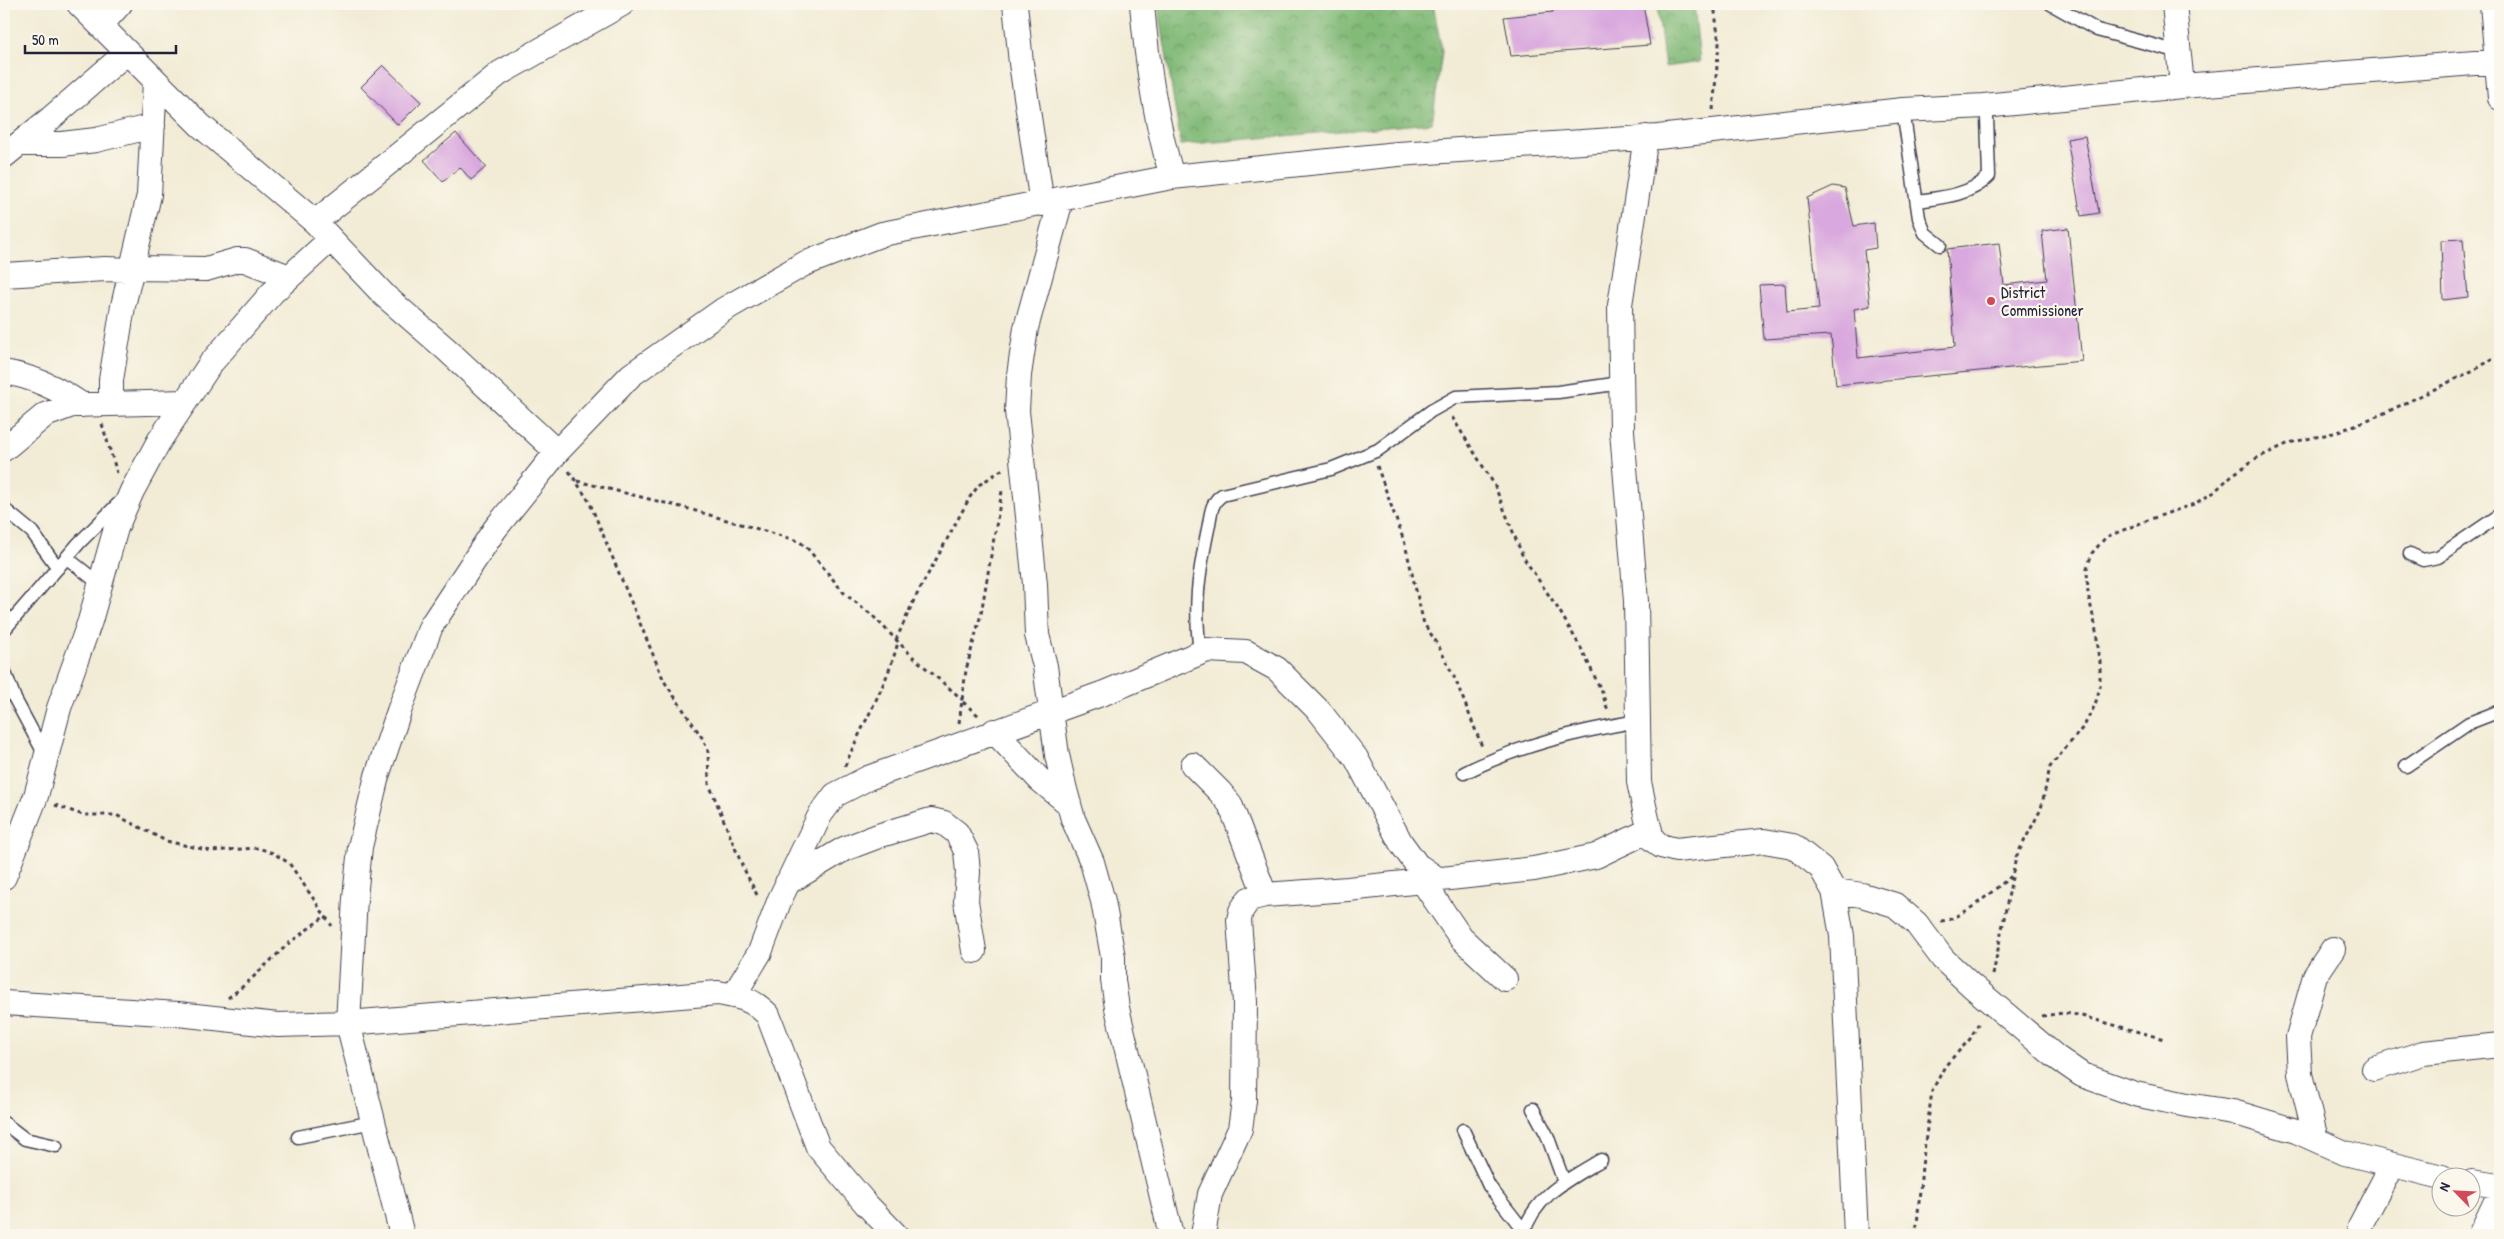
<svg xmlns="http://www.w3.org/2000/svg" width="2504" height="1239" font-family="'Patrick Hand',sans-serif">
<style>
.forest{fill:url(#forest-crowns);stroke:#526e5a}
.building{fill:#d9a8de}
.lines{fill:none;stroke-linecap:round;stroke-linejoin:round}
.service-casing{stroke:#414052;stroke-width:15}
.minor-casing{stroke:#414052;stroke-width:26}
.path{stroke:#414052;stroke-width:3;stroke-dasharray:4 4;stroke-linecap:butt}
.service{stroke:#fff;stroke-width:12}
.minor{stroke:#fff;stroke-width:24}
.poi-dot{fill:#d1495b;stroke:#fbf7ec;stroke-width:2}
.labels{text-anchor:middle;stroke-width:4.5;stroke-linejoin:round;paint-order:stroke}
.poi-label{font-size:16px;fill:#22223b;stroke:#fbf7ec;text-anchor:start}
</style>
<defs>
<pattern id="forest-crowns" width="20" height="18" patternUnits="userSpaceOnUse" patternTransform="scale(1.25)"><rect width="20" height="18" fill="#82ba78"/><path d="M2 6a3 3 0 1 1 6 0M12 15a3 3 0 1 1 6 0" fill="none" stroke="#6a9764"/></pattern>
</defs>
<rect width="100%" height="100%" fill="#fbf7ec"/>
<filter id="ink" filterUnits="userSpaceOnUse"><feTurbulence type="fractalNoise" baseFrequency=".02" numOctaves="2"/><feDisplacementMap in="SourceGraphic" scale="10" xChannelSelector="R" yChannelSelector="G"/><feConvolveMatrix kernelMatrix="1 2 1 2 8 2 1 2 1" color-interpolation-filters="sRGB"/></filter>
<filter id="wash" filterUnits="userSpaceOnUse"><feTurbulence type="fractalNoise" baseFrequency=".0096" numOctaves="4" result="noise"/><feDisplacementMap in="SourceGraphic" scale="20" xChannelSelector="R" yChannelSelector="G"/><feGaussianBlur stdDeviation="1.12" result="paint"/><feColorMatrix in="noise" values="0 0 0 0 0 0 0 0 0 0 0 0 0 0 0 0 0 1.4 0 .05"/><feComposite in="paint" operator="in"/></filter>
<g filter="url(#wash)">
<rect width="100%" height="100%" fill="#f2ecd6"/>
<path class="forest" d="M1158,4h275l9,48 -10,71 -251,22z
M1657,4h37l6,58 -35,5z"/>
<g id="blocks">
<path class="building" d="M1552,4h91l7,41 -139,11 -7,-39 49,-5z
M383,65l38,37 -23,23 -37,-38z
M456,133l30,34 -15,13 -11,-13 -17,15 -19,-22z
M2085,136l14,77 -18,3 -14,-77z
M1833,186l12,2 9,38 20,-3 2,25 -12,2 6,56 -16,3 4,49 97,-11 -8,-98 52,-6 5,42 43,-5 -5,-49 26,-3 14,133 -246,24 -5,-50 -67,4 -5,-54 26,-1 2,28 32,-3 -12,-111z
M2463,239l5,58 -25,3 -2,-60z"/>
</g>
</g>
<g filter="url(#ink)">
<use href="#blocks" fill-opacity="0" stroke="#414052" stroke-width="1"/>
<g class="lines">
<defs>
<path id="service" d="M2051,4l46,26 82,22
M1903,110l16,108 6,15 15,12
M1917,201c23,-3 55,-6 72,-25l-2,-59 -3,-11
M4,509l28,23 26,36
M2410,554l13,6 15,-3 62,-42
M67,558l34,27
M4,630l75,-87 42,-42
M1200,653c-6,-49 -2,-76 8,-124 3,-13 2,-26 14,-34l109,-26 47,-19 53,-39 25,-14 102,-5 63,-9
M4,670l11,29 30,56
M2406,766l63,-43 31,-12
M1464,773c55,-28 115,-42 174,-52
M1533,1109l14,26 17,47
M4,1123l21,16 31,7
M1463,1130l26,56 35,45
M298,1137l75,-15
M1523,1235c11,-39 44,-55 78,-75"/>
<path id="minor" d="M79,4l121,121 115,97 70,74 61,53 111,103
M1015,4l6,59 21,141
M1142,4c5,60 13,115 30,173
M2174,4l8,82
M2492,4l8,94
M101,25l19,-21
M1646,137l-26,168 2,126 14,170 3,181 7,33 6,24 9,7 15,4 88,-9 29,5 28,22 13,23 8,45 14,299
M19,144h43l34,-4 57,-14
M4,156l46,-37 76,-66
M1061,200l-35,128 -7,47 -2,36 18,173 2,51 8,31 12,89 8,35 8,29 19,43 11,39 10,56v23l4,28 54,227
M315,222l185,-149 122,-69
M134,268l72,1 31,-9h8l44,17
M4,275l101,-6 28,1
M4,372c30,5 53,16 78,33
M111,404v-24l12,-74 26,-111 6,-114
M4,449l41,-34 27,-10 113,-3
M994,731l46,49 29,24
M1193,765l27,27 10,12 35,91
M4,877l32,-81 23,-88 31,-87 26,-93 16,-37 27,-50 52,-78 61,-70 59,-54
M1423,882l38,56 44,41
M787,883l57,-34 37,-14 50,-15 13,3 13,10 9,18 2,21 -2,29 8,50
M1834,891l28,4 33,10 21,18 27,36 29,27 84,71 26,18 53,19 52,11 46,7 63,19 49,22 97,24
M734,995l26,-43 20,-53 40,-84 15,-20 33,-17 236,-85 103,-43 39,2 31,17 43,43 36,46 45,85 16,22 22,15
M4,1003l174,11 100,11 70,-2 370,-30c22,4 33,5 50,22l50,132 48,57 30,31
M2374,1069l49,-16 77,-8
M2316,1139l-16,-65 -2,-37 17,-61 18,-27
M2472,1182l28,4
M402,1235l-54,-212 7,-125 5,-51 17,-71 22,-65 32,-85 64,-97 62,-77 74,-77 92,-65 81,-46 78,-30 290,-57 226,-23 260,-17 245,-27 81,-4 198,-20 318,-25
M1203,1235l7,-41 30,-65 4,-28 1,-99 -6,-82 2,-9 8,-12 16,-4 83,-6 186,-20 62,-13 54,-26
M2360,1235v-9l32,-61
M2480,1235l20,-42"/>
</defs>
<use href="#service" class="service-casing"/>
<use href="#minor" class="minor-casing"/>
<path class="path" d="M1713,110l6,-66 -5,-40
M1452,417l42,67 29,73 36,53 23,40 20,42 6,19
M102,424l15,49
M1377,466l28,78 19,80 13,19 19,38 27,68
M569,471l20,30 75,180 39,58 5,12 1,33 33,81 15,30
M577,481l112,28 110,32 9,8 37,45 27,21 40,41 51,44
M896,640l18,-40 56,-103 9,-12 24,-16
M963,702l16,14
M959,723l7,-53 15,-56 21,-123
M845,766c17,-42 42,-80 53,-124
M55,805l28,10h33l50,26 45,10 47,-3 15,5 16,10 43,63
M1941,921c21,-1 53,-32 71,-45
M1993,975l23,-118 25,-48 9,-42 34,-41 11,-21 5,-18v-25l-5,-38 -7,-30 -1,-26 5,-15 14,-16 42,-17 46,-16 19,-11 18,-17 24,-17 34,-16 49,-11 51,-21 89,-43 22,-14
M228,998l18,-14 42,-40 37,-28
M2042,1016l22,-3 14,2 86,24
M1913,1235l4,-10 5,-59 10,-75 13,-25 25,-27 10,-18"/>
<use href="#service" class="service"/>
<use href="#minor" class="minor"/>
</g>
</g>
<circle class="poi-dot" cx="1991" cy="301" r="5"/>
<g class="labels">
<g class="poi-label">
<text x="2001" y="298">District<tspan x="2001" dy="18">Commissioner</tspan></text>
</g>
</g>
<rect width="2504" height="1239" fill="none" stroke="#fbf7ec" stroke-width="20"/>
<g transform="translate(2456 1192) rotate(294)"><circle r="24" fill="#fbf7ec" stroke="#a4a2a5"/>
<path d="M0-4L9 19L0 12L-9 19Z" fill="#d1495b"/>
<text y="-8" font-size="14" font-weight="bold" text-anchor="middle" fill="#22223b">N</text>
</g>
<path d="M25 45v8h151v-8" fill="none" stroke="#22223b" stroke-width="2.5"/>
<text x="32" y="45" font-size="15" fill="#22223b" stroke="#fbf7ec" stroke-width="4" paint-order="stroke">50 m</text>
</svg>
